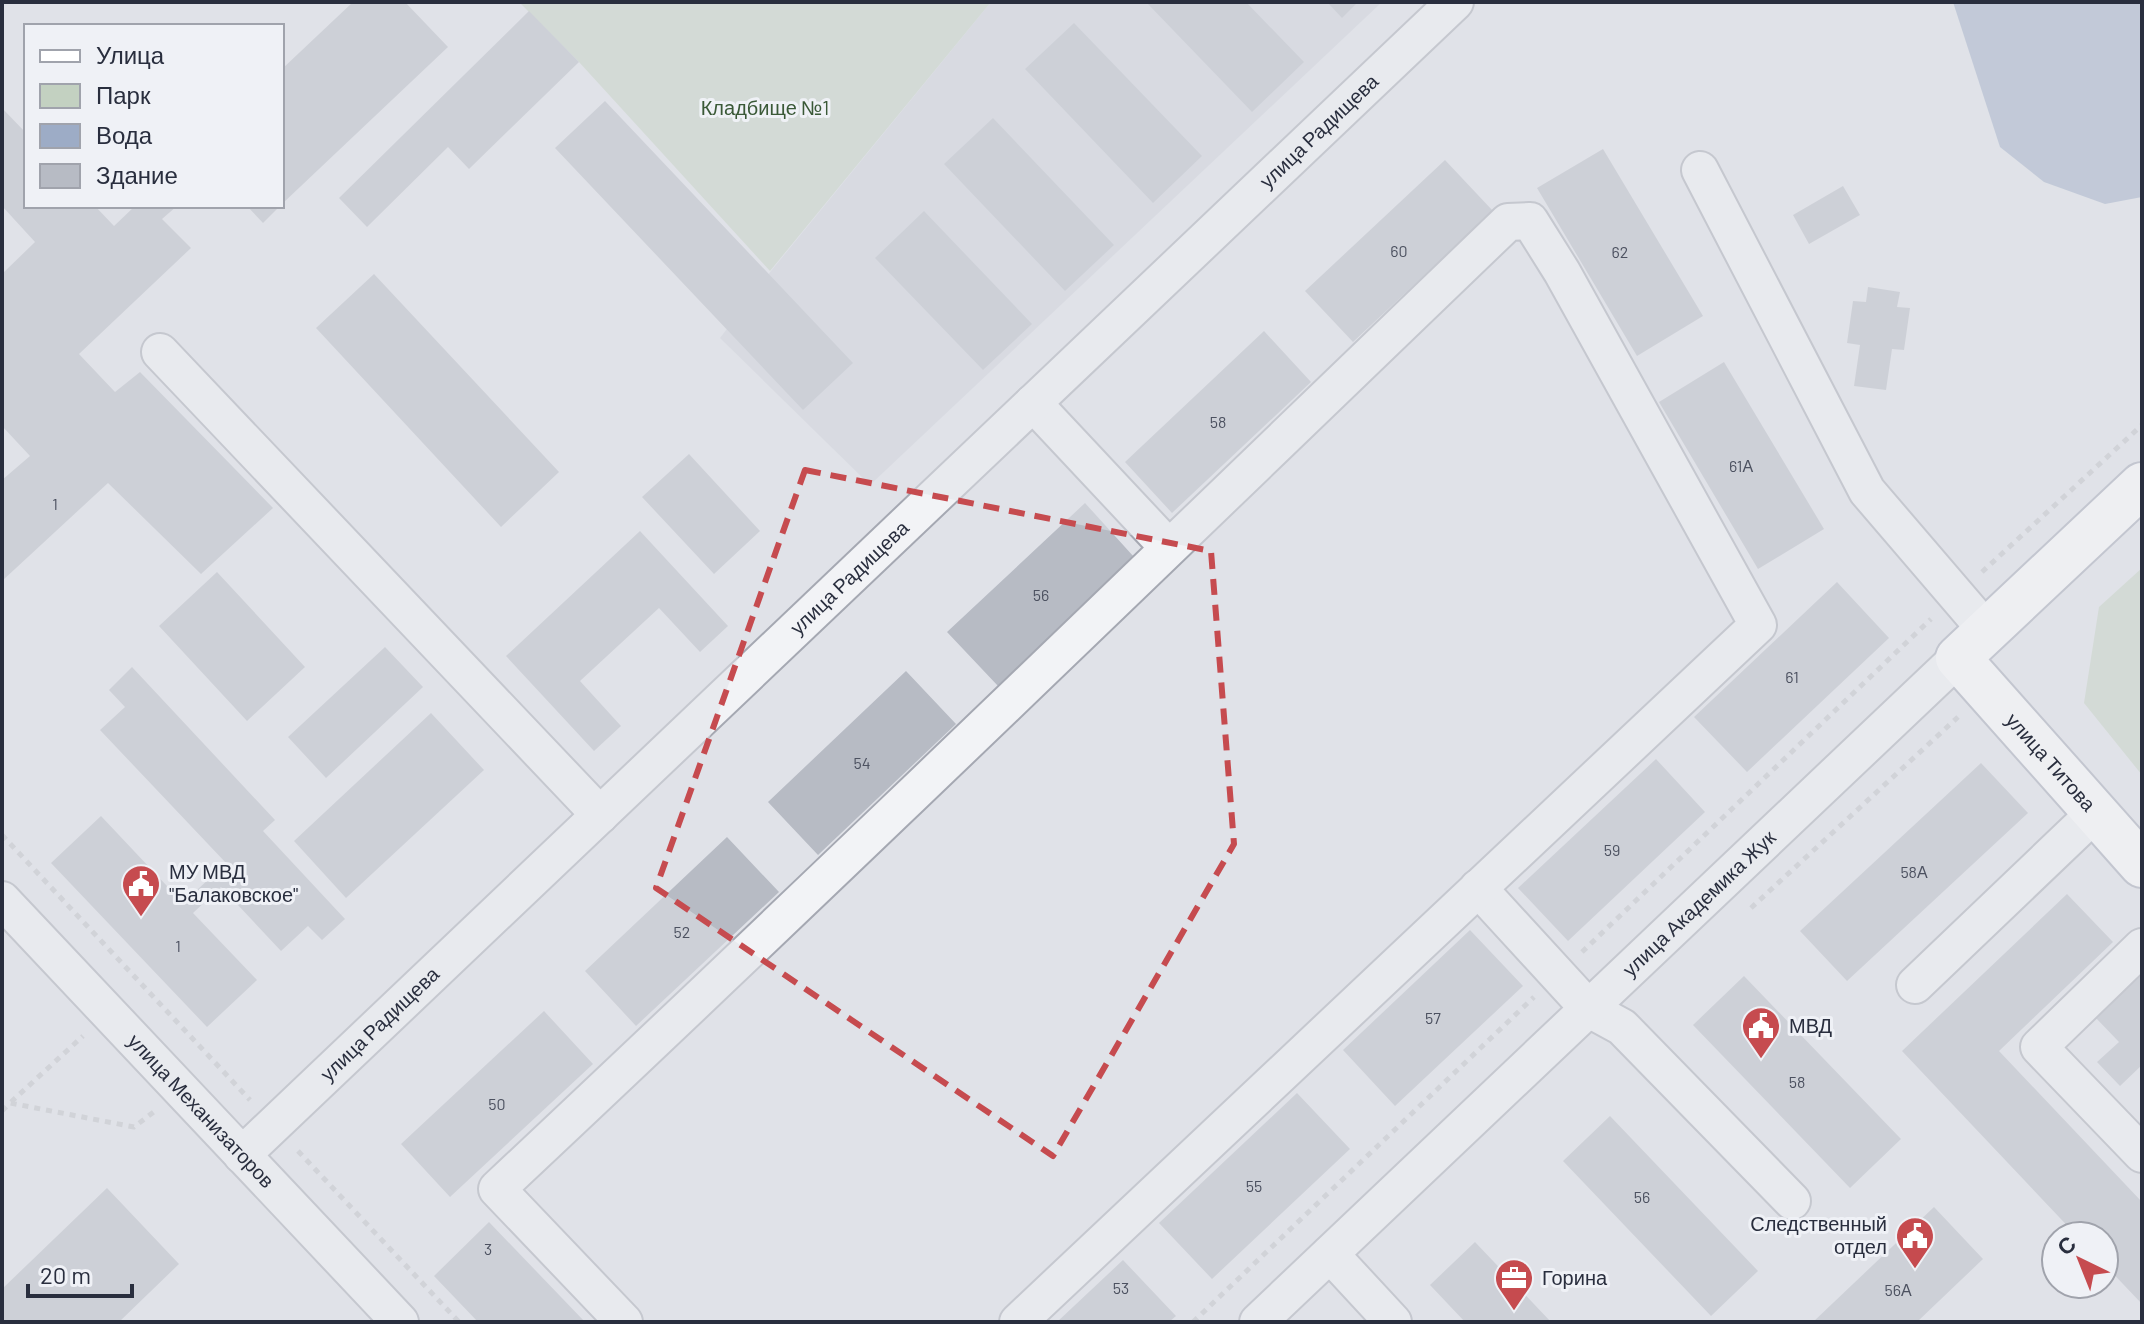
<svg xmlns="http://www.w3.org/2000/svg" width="2144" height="1324" font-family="Barlow,sans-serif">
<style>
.built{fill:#ced1da}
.green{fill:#c3d1c1}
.water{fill:#9dacc6}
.building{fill:#b7bbc4}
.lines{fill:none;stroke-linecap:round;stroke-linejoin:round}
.minor-casing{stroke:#a5a8b2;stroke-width:40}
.major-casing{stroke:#a0a5b3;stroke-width:48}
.path{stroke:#bec0c6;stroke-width:5;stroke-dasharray:6 6;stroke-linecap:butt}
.minor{stroke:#f2f3f6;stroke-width:36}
.major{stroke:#fff;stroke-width:44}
.marked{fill:none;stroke:#c64b4f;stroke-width:6;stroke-dasharray:16 10;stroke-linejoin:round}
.labels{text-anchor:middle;stroke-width:6;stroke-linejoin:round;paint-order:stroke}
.number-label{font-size:16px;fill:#4c5160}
.park-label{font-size:20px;fill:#3a5937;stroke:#eff1f6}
.street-label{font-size:20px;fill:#292e3e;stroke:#eff1f6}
.poi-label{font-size:20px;fill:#292e3e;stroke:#eff1f6;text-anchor:start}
</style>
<rect width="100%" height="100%" fill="#e0e2e8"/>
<path class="built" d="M991,2h391l-512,483 -150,-147 51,-67z"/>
<path class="green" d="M519,2h472l-221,269 -191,-209z
M2142,568v207l-58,-72 15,-96z"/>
<path class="water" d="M1953,2h189v195l-37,7 -61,-22 -44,-35z"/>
<path class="building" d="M353,2h52l43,45 -166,157v-135z
M1146,2h100l58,60 -52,50z
M1327,2h31l-16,16z
M529,11l50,51 -110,107 -21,-22 -81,80 -28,-29z
M1074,23l128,133 -49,47 -128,-134z
M605,101l248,262 -50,47 -248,-262z
M2,108l24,25v73h69l19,20 21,-20h42l-15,13 29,29 -112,106 36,38 25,-20 133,136 -72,66 -93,-91 -106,98v-101l28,-24 -28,-30v-152l33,-32 -33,-36z
M993,118l121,127 -49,46 -121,-127z
M1603,149l100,167 -66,40 -100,-168z
M1445,160l48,51 -140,131 -48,-51z
M1843,186l17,29 -51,29 -16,-29z
M247,206h33l-17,17z
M924,211l108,113 -49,46 -108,-112z
M374,274l185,198 -58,55 -185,-199z
M1868,287l32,5 -3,15 13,1 -6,42 -12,-1 -6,41 -32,-4 6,-41 -13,-2 6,-42 13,1z
M1264,331l47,51 -139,131 -47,-51z
M1724,362l100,167 -66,40 -99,-167z
M689,454l71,77 -46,43 -72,-77z
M1085,503l49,54 -136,129 -51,-54z
M640,531l88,95 -28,26 -41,-44 -79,73 41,45 -27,25 -88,-95z
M217,572l88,95 -58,54 -88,-95z
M1837,582l52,56 -142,134 -53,-55z
M385,647l38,40 -97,91 -38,-41z
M132,667l143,153 -12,11 82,88 -23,21 -14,-14 -27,25 -60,-64 -28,26 64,67 -50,47 -156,-164 50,-47 82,87 43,-40 -126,-133 25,-23 -16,-17z
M906,671l50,53 -138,131 -50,-53z
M431,713l53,57 -138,128 -52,-57z
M1656,759l49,53 -137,129 -50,-53z
M1981,763l47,50 -181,168 -47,-50z
M727,837l52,55 -143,134 -51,-55z
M2067,894l46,48 -114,109 143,151v102l-38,-40v-28h-27l-175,-185z
M1470,930l53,56 -128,120 -52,-56z
M2142,970v95l-22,21 -23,-24 22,-20 -25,-26z
M1744,976l157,163 -51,49 -157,-163z
M544,1011l49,53 -143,133 -49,-53z
M1297,1093l53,56 -138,130 -53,-56z
M1610,1116l148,155 -47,45 -148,-155z
M107,1188l72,76 -60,58h-117v-33z
M1934,1207l49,52 -66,63h-104z
M489,1222l96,100h-107l-44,-46z
M1475,1242l76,80h-86l-35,-37z
M1123,1260l53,56 -7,6h-112z"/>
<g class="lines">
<defs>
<g id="minor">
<path d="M1700,170l167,321 120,140"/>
<path d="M160,352l440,463"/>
<path d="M1033,403l135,144"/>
<path d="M1478,888l111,121 33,18 170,174"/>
<path id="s1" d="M2,900l398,422"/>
<path d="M2142,947l-103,100 103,107"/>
<path d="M1915,985l179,-171"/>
<path id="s2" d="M242,1155l1213,-1153"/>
<path d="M1330,1254l63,68"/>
<path d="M624,1322l-127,-133c340,-319 675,-644 1011,-967l22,-1 32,51 196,353 -740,697"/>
<path id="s3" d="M1258,1322l700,-664"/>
</g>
<g id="major">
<path id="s4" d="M2142,485l-184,173 184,207"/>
</g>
</defs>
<use href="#minor" class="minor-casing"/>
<use href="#major" class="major-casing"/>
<path class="path" d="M1982,572l160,-147
M2,835l248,265
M1751,908l207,-191
M1582,952l349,-333
M11,1102l72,-66
M2,1111l8,-8 124,24 21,-16
M298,1151l161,171
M1193,1322l341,-325"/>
<use href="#minor" class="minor"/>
<use href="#major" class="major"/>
</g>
<path d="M0 0H2144V1324H0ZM805,470l406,81 23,293 -181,312 -397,-268z" fill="#e0e2e8" fill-opacity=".55" fill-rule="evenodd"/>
<path class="marked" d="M805,470l406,81 23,293 -181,312 -397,-268z"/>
<defs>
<symbol id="civic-pin" viewBox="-11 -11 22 30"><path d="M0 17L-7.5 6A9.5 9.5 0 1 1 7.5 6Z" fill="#c64b4f" stroke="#eff1f6"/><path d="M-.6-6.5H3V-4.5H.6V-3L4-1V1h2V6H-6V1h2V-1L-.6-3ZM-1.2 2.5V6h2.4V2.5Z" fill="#fff"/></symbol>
<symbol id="office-pin" viewBox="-11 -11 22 30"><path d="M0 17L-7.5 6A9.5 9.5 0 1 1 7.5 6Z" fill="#c64b4f" stroke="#eff1f6"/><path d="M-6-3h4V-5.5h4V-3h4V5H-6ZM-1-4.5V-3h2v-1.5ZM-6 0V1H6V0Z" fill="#fff"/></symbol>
</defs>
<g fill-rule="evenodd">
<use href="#civic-pin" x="119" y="862" width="44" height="60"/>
<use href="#civic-pin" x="1739" y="1004" width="44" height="60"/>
<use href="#civic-pin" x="1893" y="1214" width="44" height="60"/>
<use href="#office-pin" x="1492" y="1256" width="44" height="60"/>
</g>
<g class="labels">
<g class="number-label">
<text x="1399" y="257">60</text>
<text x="1620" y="258">62</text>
<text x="1218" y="428">58</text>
<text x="1741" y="472">61А</text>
<text x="55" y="510">1</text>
<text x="1041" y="601">56</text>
<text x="1792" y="683">61</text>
<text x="862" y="769">54</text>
<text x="1612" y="856">59</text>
<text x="1914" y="878">58А</text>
<text x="682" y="938">52</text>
<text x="178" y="952">1</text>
<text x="1433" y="1024">57</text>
<text x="1797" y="1088">58</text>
<text x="497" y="1110">50</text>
<text x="1254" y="1192">55</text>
<text x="1642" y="1203">56</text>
<text x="488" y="1255">3</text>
<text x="1121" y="1294">53</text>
<text x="1898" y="1296">56А</text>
</g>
<g class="park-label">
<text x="765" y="115">Кладбище №1</text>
</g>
<g class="street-label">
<text dy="7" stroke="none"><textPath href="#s2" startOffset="1486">улица Радищева</textPath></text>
<text dy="7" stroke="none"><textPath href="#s2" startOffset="838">улица Радищева</textPath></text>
<text dy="7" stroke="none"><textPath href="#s4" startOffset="392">улица Титова</textPath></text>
<text dy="7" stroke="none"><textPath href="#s3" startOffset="608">улица Академика Жук</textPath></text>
<text dy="7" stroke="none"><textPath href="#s2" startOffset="190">улица Радищева</textPath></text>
<text dy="7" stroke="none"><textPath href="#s1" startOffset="290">улица Механизаторов</textPath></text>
</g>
<g class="poi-label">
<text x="169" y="879">МУ МВД<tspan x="169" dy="23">"Балаковское"</tspan></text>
<text x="1789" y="1033">МВД</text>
<text x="1887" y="1231" text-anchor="end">Следственный<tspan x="1887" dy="23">отдел</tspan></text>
<text x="1542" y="1285">Горина</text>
</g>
</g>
<rect width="2144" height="1324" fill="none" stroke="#292e3e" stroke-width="8"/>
<rect x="24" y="24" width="260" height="184" fill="#eff1f6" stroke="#a0a3ac" stroke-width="2"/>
<rect x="40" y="50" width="40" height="12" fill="#ffffff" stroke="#a0a3ac" stroke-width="2"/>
<text x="96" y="64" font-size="24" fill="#292e3e">Улица</text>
<rect x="40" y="84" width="40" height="24" fill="#c3d1c1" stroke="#a0a3ac" stroke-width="2"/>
<text x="96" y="104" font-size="24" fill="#292e3e">Парк</text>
<rect x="40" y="124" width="40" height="24" fill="#9dacc6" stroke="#a0a3ac" stroke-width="2"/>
<text x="96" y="144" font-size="24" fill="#292e3e">Вода</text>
<rect x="40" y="164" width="40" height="24" fill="#b7bbc4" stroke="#a0a3ac" stroke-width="2"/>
<text x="96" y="184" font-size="24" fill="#292e3e">Здание</text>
<g transform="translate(2080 1260) rotate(317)"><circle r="38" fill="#eff1f6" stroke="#a0a3ac" stroke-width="2"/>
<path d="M0-6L14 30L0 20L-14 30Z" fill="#c64b4f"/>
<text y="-12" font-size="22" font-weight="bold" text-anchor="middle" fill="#292e3e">С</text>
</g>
<path d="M28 1284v12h104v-12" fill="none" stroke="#292e3e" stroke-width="4"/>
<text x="40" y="1284" font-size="24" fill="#292e3e" stroke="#eff1f6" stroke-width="6" paint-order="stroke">20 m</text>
</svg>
